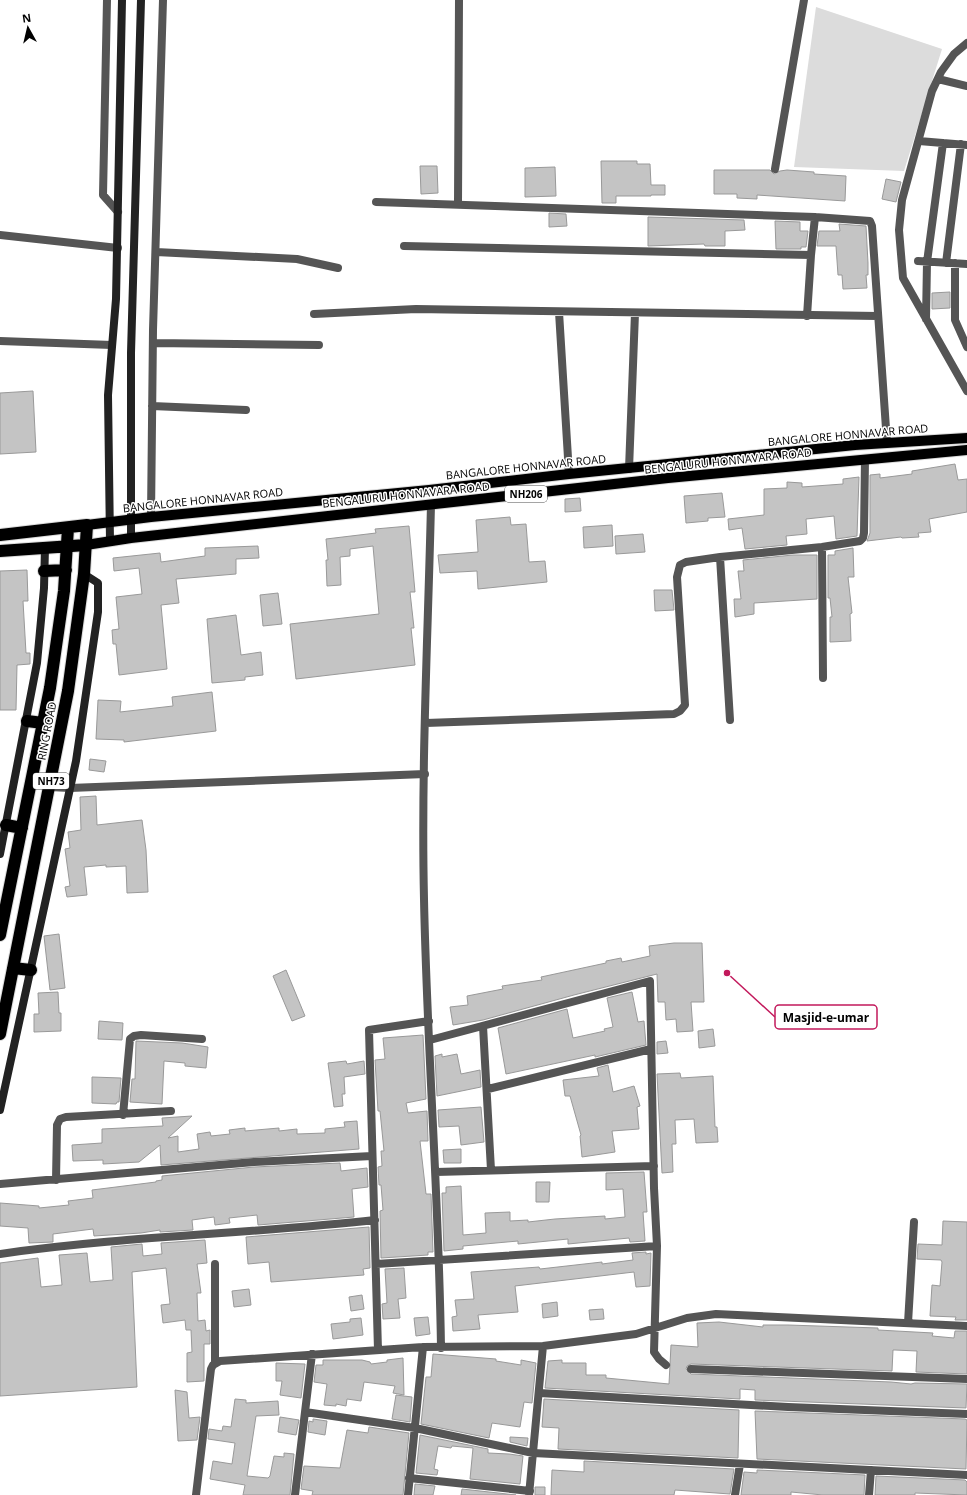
<svg xmlns="http://www.w3.org/2000/svg" width="967" height="1495" font-family="'Open Sans',sans-serif">
<style>
.green{fill:#dcdcdc}
.building{fill:#c4c4c4;stroke:#999}
.lines{fill:none;stroke-linecap:round;stroke-linejoin:round}
.primary-casing{stroke:#dbdbdb;stroke-width:12}
.highway-casing{stroke:#dbdbdb;stroke-width:14}
.street{stroke:#555;stroke-width:8}
.secondary{stroke:#222;stroke-width:8}
.primary{stroke:#000;stroke-width:10}
.highway{stroke:#000;stroke-width:12}
.labels{text-anchor:middle;stroke-width:3;stroke-linejoin:round;paint-order:stroke}
.shield{fill:#fff;stroke:#4c4c4c;stroke-width:1}
.shield-label{font-size:10px;font-weight:bold;fill:#000}
.street-label{font-size:11px;fill:#000;stroke:#fff}
.leader{fill:none;stroke:#c2185b;stroke-width:1.5}
.callout-dot{fill:#c2185b;stroke:#fff;stroke-width:1.5}
.callout{fill:#fff;stroke:#c2185b;stroke-width:1.5}
.callout-label{font-size:12px;text-anchor:middle;font-weight:bold;fill:#000}
</style>
<rect width="100%" height="100%" fill="#fff"/>
<path class="green" d="M816,7l126,42 -38,122 -110,-4z"/>
<path class="building" d="M601,161h36v3h13l1,21h14v10h-14v1h-35v7h-14z
M420,166h17l1,27 -17,1z
M555,167l1,29 -31,1v-29z
M714,170h56l4,4 6,-3 7,-1 27,2v2l32,2 -1,25 -88,-6v4l-20,-1v-4h-23z
M886,179l15,3 -5,20 -14,-3z
M549,213l17,1 1,12 -18,1z
M648,217l96,3 1,10 -20,1v15h-20l-1,-2 -56,2z
M775,221l25,1v9h8l-2,16h-5v2h-25z
M839,224l27,2 2,37v12h-2l1,13 -24,1 -1,-14h-4l-2,-29h-19l2,-15h21z
M950,292v16l-18,1v-16z
M33,391l3,61 -36,2v-61z
M955,464l3,16 9,-1v33l-38,7 2,13 -13,1 1,4 -17,1 -1,-1 -34,4 3,-8v-58l10,-1v4l32,-4v-3z
M859,477l-2,59 -21,3 -2,-23 -28,3 1,15 -21,2 1,9 -42,4 -3,-21 -13,2 -1,-11 36,-4v-26l23,-1v-6l15,1v4l41,-3v-5z
M722,493l3,24 -17,1v3l-22,2 -2,-27z
M580,498l1,13 -16,1v-13z
M510,517l1,8 15,-1 3,38 16,-1 2,21 -69,7 -1,-18 -37,2 -2,-18 40,-3 -2,-32z
M612,525l1,21 -29,2 -1,-21z
M409,526l6,66h-5l4,36h-3l4,37 -119,14 -6,-55 89,-10 -6,-68 -23,3v7l-10,1 1,28 -14,1 -1,-26h2l-2,-21 50,-6 -1,-4z
M643,534l2,18 -29,2 -1,-18z
M258,546l1,12 -23,1v15l-60,5 3,24 -18,2 6,64 -48,6 -3,-31h-3l-1,-14 7,-1 -3,-32 26,-3 -3,-26 -25,3 -1,-13 47,-5 1,9 44,-6v-8z
M853,548l1,29h-6l4,36 -2,1 1,27 -21,1v-25h2l-2,-19h-2v-43h7v-4z
M793,555h24v44l-63,4v11l-19,3 -1,-18h7l-3,-28h6l-1,-11z
M27,570l1,31h-5l3,52h4v11l-13,1 -1,45h-16v-139z
M654,590h18l2,20 -19,1z
M278,593l4,31 -19,2 -3,-31z
M236,615l5,40 20,-3 2,23 -18,2v3l-33,3 -5,-64z
M212,692l4,39 -92,11v-2l-28,-1 2,-39 23,1 -1,11 53,-6 -1,-9z
M90,759l16,2 -2,11 -15,-2z
M96,796l1,29 45,-5 4,30 2,42 -21,1 -1,-27 -20,1v-2l-22,2 3,28 -20,2 -2,-10 5,-1 -5,-37 5,-1 -2,-16 13,-2 -1,-33z
M59,934l6,54 -15,2 -6,-54z
M674,943h28l2,59h-13l2,29 -16,1 -1,-13 -10,1 -1,-18h-7l-1,-28 -83,21 -91,25 -30,5 -3,-18 18,-2 -1,-9 36,-7 -1,-3 40,-6 -1,-3 65,-14v-2l15,-3 1,4 28,-6 -1,-10z
M286,970l19,46 -13,5 -19,-45z
M58,992l1,21h2v18l-27,1v-18h5l-1,-21z
M632,992l6,30 6,-1 2,24 -51,12v-2l-89,19 -8,-46 69,-19 6,29 32,-7 -1,-2 9,-2 -6,-29z
M99,1021l24,2 -1,17 -24,-1z
M713,1029l2,17 -16,2 -1,-17z
M423,1035l3,64 -20,4 2,10 19,-2 1,30h-8l6,53h5l2,58h-5v3l-47,3 -1,-47 3,-1 -2,-25h-2l-1,-18 4,-1 -1,-15h3l-4,-40h-2l-3,-51 10,-1 -2,-21z
M136,1041l46,2 26,4 -2,21 -21,-2v-3l-21,-2 -2,43 -32,-2 2,-23h3z
M666,1041l2,12 -11,1v-12z
M442,1054v3l15,-3 4,20 19,-4 1,17 -44,9 -2,-40z
M346,1061l1,3 17,-3 1,13 -21,3 1,17h-3l1,12 -9,1 -6,-44z
M608,1065l5,27 21,-6 6,20 -3,1 2,22 -27,2 3,21 -33,5 -2,-21 1,-1 -11,-39h-5l-2,-16 36,-4 -2,-8z
M680,1073l1,5 32,-2 2,51h2l1,15 -22,1 -2,-24 -19,1 1,24h-4l1,28 -11,1 -5,-99z
M92,1077l29,1 -2,24h-2l-1,2 -24,-1z
M481,1107l3,35 -23,3 -2,-19 -20,1 -1,-17z
M192,1116l-24,22 10,-2v16l21,-3 -2,-15 13,-2 1,4 19,-2 -1,-4 16,-2v3l34,-3v3l18,-2v5l28,-1v-4l20,-2 -1,-5 13,-1 2,28 -198,16 -1,-20 -21,17 -36,2v-4l-30,1 -1,-16 30,-2v-14l61,-3 -1,-8z
M461,1149v14h-17l-1,-13z
M340,1163l1,8 26,-3 1,19 -16,2 2,28 -96,8 -1,-10 -28,3 1,5 -15,2 -1,-8 -22,3 1,10 -33,2v-2l-19,3 -47,3 -1,-7 -40,5v8l-24,1 -1,-15 -28,-2v-23l39,3v2l30,-3 -1,-4 25,-3 -1,-8 64,-8v-1l6,-1v-4l92,-9z
M644,1172l3,40h-4l2,29 -15,1 -1,-4 -61,6v-5l-50,5v-3l-55,5v3l-19,2 -2,-58h4v-6l15,-1 2,49 23,-2 -1,-20 25,-1v9l18,-1v2l27,-3 50,-3v3l20,-2 -2,-28 -17,1v-17z
M536,1182h14l-1,20h-13z
M943,1221l24,1v98h-12l1,-3 -26,-1 2,-31 8,1 2,-24 -1,-2 -24,-1 1,-15 24,1z
M369,1227l1,41 -7,1 1,6 -93,7 -2,-20 -21,2 -2,-27z
M205,1240l2,23 -10,1 4,29h-4l1,28 7,-1 1,11 4,-1v14h-6v37l-17,1v-29l5,-1 -1,-22h-5l-1,-10 -22,3 -2,-18 9,-1 -4,-36 -34,4 5,115 -137,9v-133l38,-5 3,29 21,-2 -3,-30 28,-2 3,29 23,-2 -2,-33 31,-3 1,12 19,-2 -1,-11z
M646,1252v2l5,-1 -1,33 -14,1 -2,-15 -119,14 3,26 -40,3 2,14 -27,2 -1,-14 5,-1 -2,-16 19,-1 -3,-27 68,-5 1,2 62,-7v2l31,-4 -1,-7z
M404,1268l2,30 -8,1 2,19 -17,1 -1,-15 5,-1 -2,-34z
M249,1289l2,16 -17,2 -2,-16z
M362,1295l2,14 -13,2 -2,-14z
M557,1302l1,14 -15,2 -1,-14z
M603,1309l1,10 -14,1 -1,-10z
M428,1317l2,17 -14,2 -2,-18z
M361,1318l2,17 -30,4 -2,-15 19,-2v-3z
M719,1322l44,5v-2h25l90,3v2l55,3 -1,3 22,2 1,-7h12v43l-51,-2 1,-21 -22,-1h-2l-1,21 -201,-7 -4,2 -1,3 5,5 200,8 20,2 4,-1 52,1 -1,24 -211,-8v-10l-15,-1v10l-195,-11 3,-27 14,-1v3h24v12h20v3l63,6 2,-39 27,2 -1,-24z
M433,1354l63,5v2l25,4v-5l15,3 -4,40 -8,-1 -4,25 -28,-4 -3,15 -68,-14 5,-47h5z
M403,1358l1,37 -11,-2 2,-7 -31,-4 -3,19 -14,-2 -1,7 -10,-2v2l-12,-1 3,-21 -13,-2 2,-17h7v-5h39l8,2 1,2 16,-2v-2z
M276,1363l29,1 -4,34 -21,-3 2,-14h-6z
M175,1390l12,2 2,26 11,-1 -3,23 -19,1z
M396,1395l16,2 -2,25 -18,-3z
M235,1399l11,1v3l32,-2 1,14 -23,1 -9,60 21,2 2,-2 4,-20 10,1v-4l10,1 -4,41h-47l2,-10 -35,-6 3,-18 19,3 3,-21 -27,-4 1,-10 13,2 1,-5 8,1z
M544,1399l195,11 -1,48 -180,-9 1,-21 -17,-1z
M755,1411l210,8 2,1 -1,49 -209,-10z
M280,1417l19,3 -3,15 -18,-3z
M313,1419l14,2 -2,14 -17,-3 1,-11 4,1z
M369,1427l40,6 -6,62h-91l1,-4 -12,-2 3,-23 36,2 7,-38 21,3z
M420,1435l68,14v4l21,1 14,2 -3,28 -50,-5 3,-31 -21,-2 -1,2 -13,-2 -4,23 4,1 -1,5 -21,-2z
M510,1437l18,1 -1,8 -17,-4z
M584,1461l150,8 -4,25 -55,-4 -1,5h-123l1,-25 32,2z
M757,1470l108,5 -1,20h-41l-32,-3v3h-50l3,-23 13,1z
M876,1476l89,4 2,2v13l-52,-2v2h-40z
M415,1484l20,2 -2,9h-19z
M535,1487h10v8h-10z
M462,1489l54,6h-55z"/>
<g class="lines">
<defs>
<path id="primary" d="M87,525l64,-8 278,-27 140,-16 286,-29 112,-7
M86,545l45,-7 537,-60 299,-28"/>
<path id="highway" d="M0,535l87,-10 -3,49 -16,117 -68,343
M0,551l86,-6
M44,571l22,-1
M27,721l16,2
M6,825l16,3
M0,935l50,-247 14,-97 4,-63
M13,968l18,2"/>
</defs>
<use href="#primary" class="primary-casing"/>
<use href="#highway" class="highway-casing"/>
<path class="street" d="M107,0l-4,195 15,17
M967,43l-13,11 -13,18 -9,19 -30,109 -3,30 4,48 64,113
M938,79l29,7
M919,141l48,4
M775,169l29,-169
M376,202l439,15 55,4 2,5 15,217
M458,204l1,-204
M0,235l118,13
M404,246l407,9 -4,61
M156,252l141,7 41,9
M811,255l4,-38
M918,261l49,3
M946,263l15,-119
M955,263v57l12,27
M559,312l10,162
M314,314l102,-5 462,7
M926,319l1,-57 16,-119
M0,341l112,4
M153,343l166,2
M152,406l94,4
M629,469l6,-156
M431,504c-3,132 -10,263 -7,395 3,150 15,299 17,449
M151,517l2,-187 10,-330
M822,547l1,131
M720,557l10,163
M426,723l248,-9 6,-3 5,-6 -8,-128 3,-12 6,-3 34,-5 102,-10 38,-6 3,-3 1,-5 1,-74
M49,787l21,1 355,-14
M483,1026l8,144
M430,1040l220,-59 4,207 3,58 -3,106 5,7 7,6
M488,1089l163,-40
M123,1115l7,-76 4,-3 7,-1 61,4
M436,1172l218,-6
M56,1180l1,-55 3,-6 6,-2 105,-6
M0,1184l254,-22 118,-6
M0,1254c124,-18 250,-20 375,-34
M215,1264v99
M376,1264l281,-18
M908,1323l6,-101
M378,1350l-9,-320 60,-9
M691,1369l276,10
M539,1393l249,14 179,7
M305,1412l110,16 118,25 434,22
M409,1478l121,13
M196,1495l15,-126 2,-4 7,-4 203,-14 120,-1 93,-12 51,-16 29,-4 251,12
M295,1495l17,-141
M408,1495l15,-148
M529,1495l14,-149
M735,1495l5,-31
M869,1495l2,-25"/>
<path class="secondary" d="M131,538v-185l10,-353
M110,541l-2,-146 8,-96 6,-299
M0,854l37,-191 7,-75 1,-41
M0,1110l76,-349 22,-149v-29l-14,-9"/>
<use href="#primary" class="primary"/>
<use href="#highway" class="highway"/>
</g>
<g class="labels">
<g class="shield">
<rect x="505" y="486" width="42" height="16" rx="3"/>
<rect x="33" y="773" width="36" height="16" rx="3"/>
</g>
<g class="shield-label">
<text x="526" y="498">NH206</text>
<text x="51" y="785">NH73</text>
</g>
<g class="street-label">
<text transform="translate(848 435) rotate(-5)" y="4">BANGALORE HONNAVAR ROAD</text>
<text transform="translate(728 461) rotate(-6)" y="4">BENGALURU HONNAVARA ROAD</text>
<text transform="translate(526 467) rotate(-6)" y="4">BANGALORE HONNAVAR ROAD</text>
<text transform="translate(406 495) rotate(-6)" y="4">BENGALURU HONNAVARA ROAD</text>
<text transform="translate(203 500) rotate(-6)" y="4">BANGALORE HONNAVAR ROAD</text>
<text transform="translate(47 731) rotate(-79)" y="4">RING ROAD</text>
</g>
</g>
<path class="leader" d="M727 973L775 1017"/>
<circle class="callout-dot" cx="727" cy="973" r="4"/>
<rect class="callout" x="775" y="1005" width="102" height="24" rx="4"/>
<g class="callout-label">
<text x="826" y="1022">Masjid-e-umar</text>
</g>
<g transform="translate(28 28) rotate(352)" stroke="#ffffff" stroke-width="3" paint-order="stroke">
<path d="M0-3L7 15L0 10L-7 15Z" fill="#000000"/>
<text y="-6" font-size="11" font-weight="bold" text-anchor="middle" fill="#000000">N</text>
</g>
</svg>
